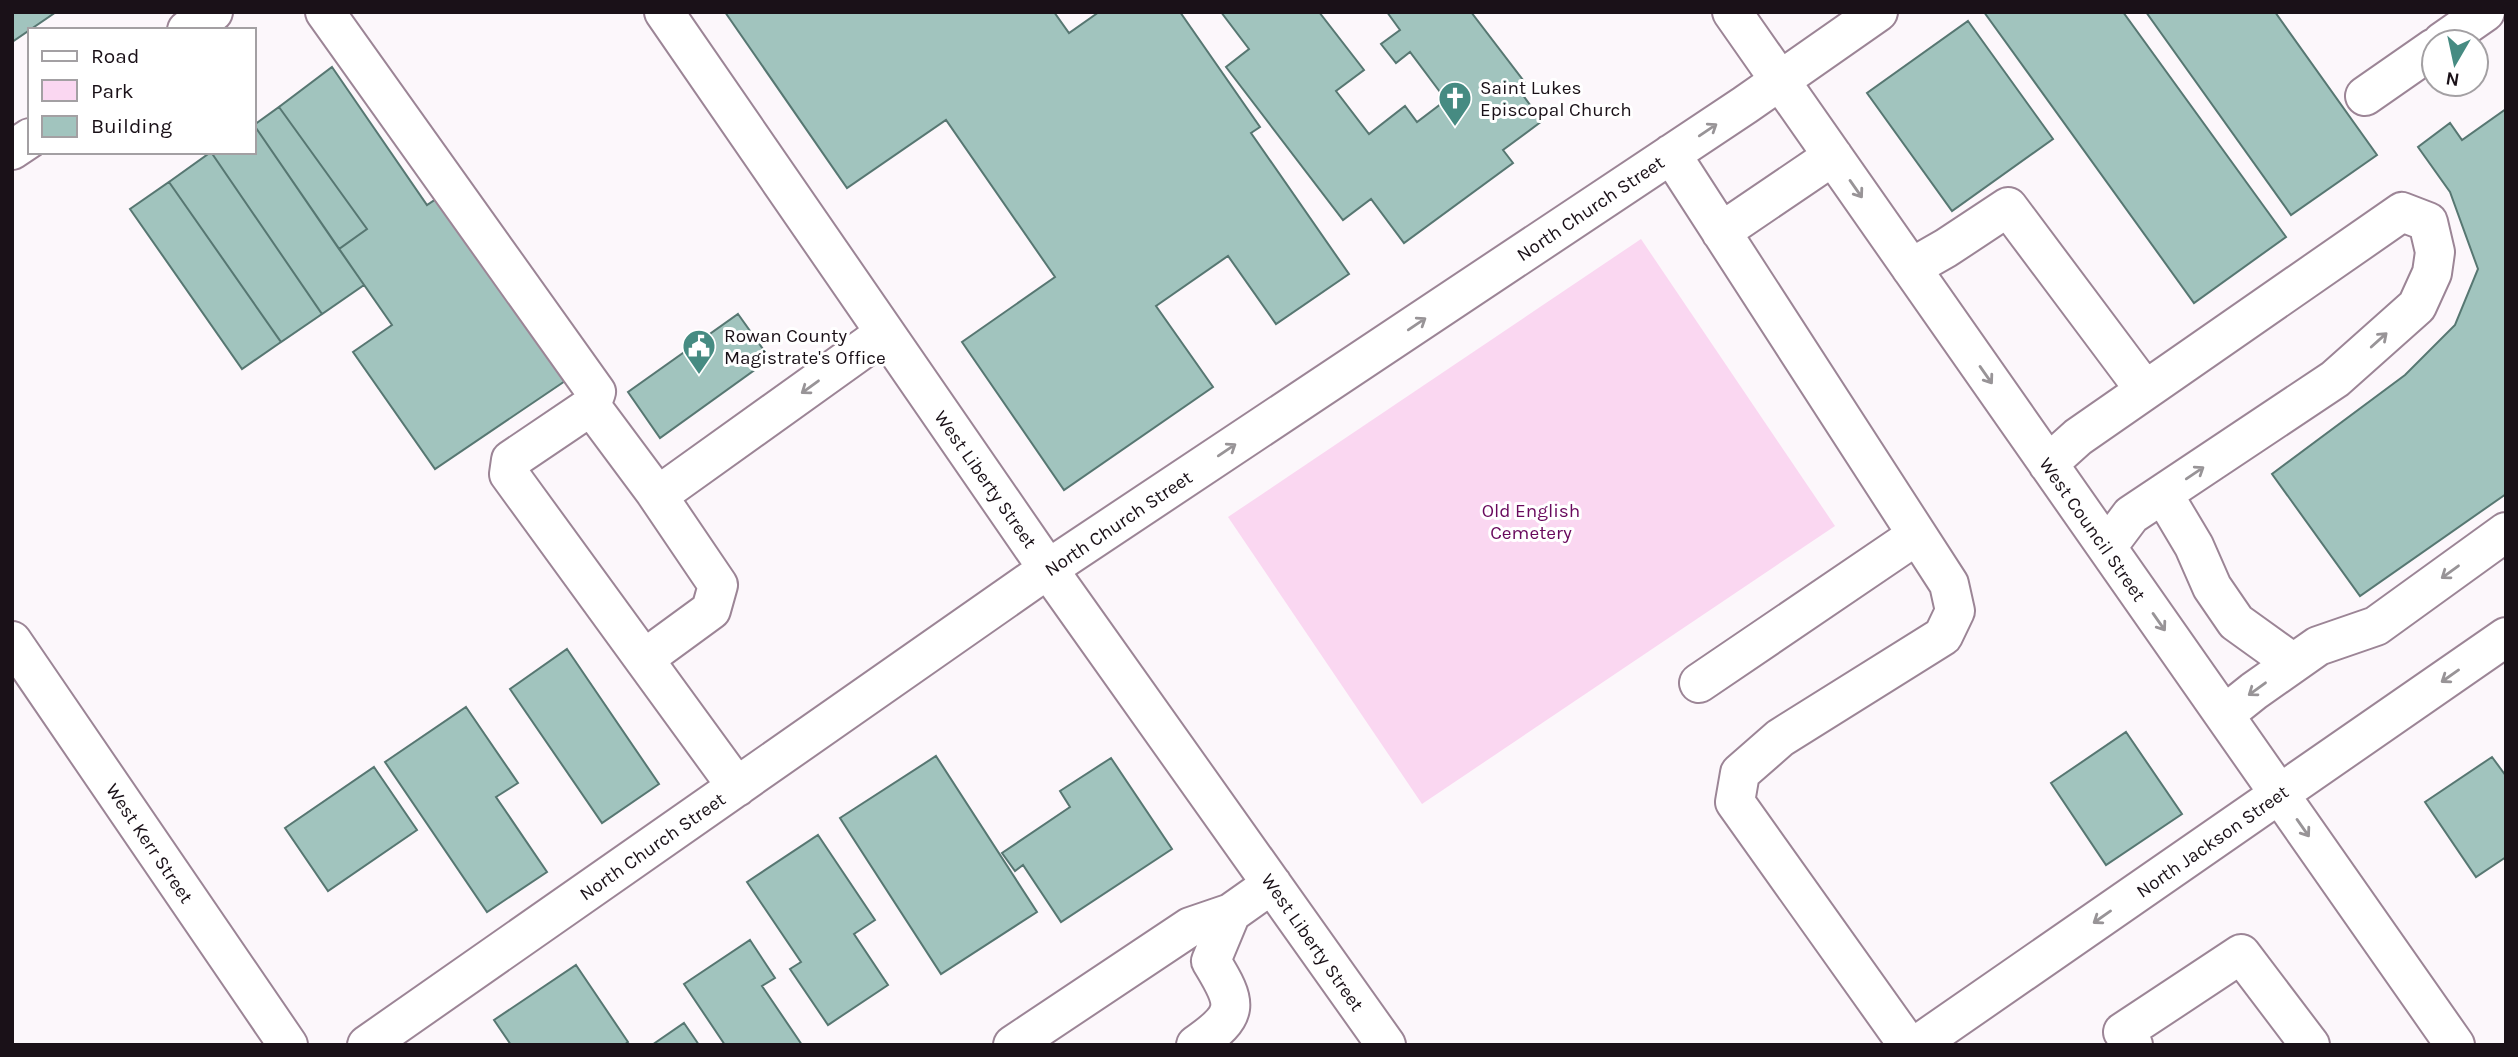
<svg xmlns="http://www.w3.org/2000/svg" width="2518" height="1057" font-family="Karla,sans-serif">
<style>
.green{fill:#fad7f1}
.building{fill:#a1c4be;stroke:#577772;stroke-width:2}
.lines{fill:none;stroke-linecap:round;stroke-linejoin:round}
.minor-casing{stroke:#9c8596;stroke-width:42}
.major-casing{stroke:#9c8596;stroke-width:42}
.minor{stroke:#fff;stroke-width:38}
.major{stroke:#fff;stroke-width:38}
.oneway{stroke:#989497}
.labels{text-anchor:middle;stroke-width:6;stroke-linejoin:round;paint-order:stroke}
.poi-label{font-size:19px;fill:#1a1118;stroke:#fff;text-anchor:start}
.street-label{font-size:19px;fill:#1a1118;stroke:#fff}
.park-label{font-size:19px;fill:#68085c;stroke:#fff}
</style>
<rect width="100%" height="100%" fill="#fcf7fb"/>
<path class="green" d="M1641,239l194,287 -413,278 -194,-287z"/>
<path class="building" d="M12,12h44l-44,30z
M725,12h329l15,21 30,-21h81l80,115 -9,6 98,141 -73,50 -48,-68 -72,50 57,81 -149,103 -102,-148 93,-65 -109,-157 -99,68z
M1221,12h98l45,58 -28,21 33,43 36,-28 12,16 29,-22 -36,-48 -14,11 -15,-19 19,-14 -13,-18h84l55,72 -7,6 23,31 -39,29 10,13 -109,80 -33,-44 -28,21 -117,-153 23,-18z
M1984,12h139l163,225 -92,66z
M2146,12h129l102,143 -86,60z
M1968,21l85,118 -101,72 -85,-118z
M332,67l95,138 15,-10 126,184 -133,90 -82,-117 39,-27 -53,-76 28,-20 -88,-122z
M279,107l88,122 -28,20 -85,-124z
M2506,109v385l-146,102 -88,-122 133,-99 50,-50 23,-56 -28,-77 -32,-45 32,-24 12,17z
M254,125l110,160 -42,29 -111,-162h43z
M211,152l111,162 -41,28 -112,-160z
M169,182l112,160 -39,27 -112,-160z
M738,314l32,45 -110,79 -32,-46z
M567,649l92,135 -57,39 -92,-134z
M466,707l52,76 -22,14 51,75 -60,40 -102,-150z
M2126,732l56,82 -76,51 -55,-82z
M936,756l101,156 -96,62 -101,-156z
M2492,757l14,19v81l-30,20 -51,-75z
M1111,758l61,91 -111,73 -38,-57 -8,6 -13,-18 68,-46 -10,-16z
M374,767l43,63 -89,61 -43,-63z
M818,835l57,85 -21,14 34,51 -60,40 -38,-56 11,-7 -54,-80z
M750,940l25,38 -13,8 40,59h-77l-41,-61z
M576,965l52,77 -4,3h-113l-17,-25z
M684,1023l15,22h-47z"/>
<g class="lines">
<defs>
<path id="minor" d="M325,12l271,380 -5,14 -80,54 -2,14 228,313
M664,12l384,557 338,476
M1732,12l723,1033
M2442,42l43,-30
M2365,96l69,-48
M1671,154l278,430 6,27 -12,25 -163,102 -40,35 -5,29 173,243
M1721,232l112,-76
M1911,268l35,-20 62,-41 137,183
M591,406l64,86 63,93 -7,25 -67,49
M2048,464l30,-27 324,-225 26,10 7,30 -3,21 -15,33 -82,73 -204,136 -24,32
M655,492h8l222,-159
M2163,494l31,52 18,41 24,35 57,41
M12,641l276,404
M1699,683l218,-148
M2224,715l30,-24 64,-45 58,-20 130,-94
M367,1045l681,-476 697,-464 133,-93
M1013,1045l177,-118 41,-14 41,-29
M1196,1045c44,-31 42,-40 15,-84l20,-48
M1917,1045l589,-408
M2133,1045l-10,-13 118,-78 69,91"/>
<path id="major" d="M187,30l26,-18
M12,150l18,-12"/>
</defs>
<use href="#minor" class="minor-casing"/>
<use href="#major" class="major-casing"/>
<use href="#minor" class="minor"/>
<use href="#major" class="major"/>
</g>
<defs><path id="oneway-shaft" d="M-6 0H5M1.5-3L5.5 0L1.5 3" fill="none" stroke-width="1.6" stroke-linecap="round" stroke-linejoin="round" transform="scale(1.75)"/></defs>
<g class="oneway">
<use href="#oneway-shaft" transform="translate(1708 130) rotate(-34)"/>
<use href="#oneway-shaft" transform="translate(1856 189) rotate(55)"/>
<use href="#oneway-shaft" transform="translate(1417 324) rotate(-34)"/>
<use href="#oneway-shaft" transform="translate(2379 340) rotate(-42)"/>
<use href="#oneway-shaft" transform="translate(1986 375) rotate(55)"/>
<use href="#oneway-shaft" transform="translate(810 387) rotate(144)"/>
<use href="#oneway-shaft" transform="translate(1227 450) rotate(-34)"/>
<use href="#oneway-shaft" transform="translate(2195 473) rotate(-34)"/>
<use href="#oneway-shaft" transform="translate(2450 572) rotate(144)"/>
<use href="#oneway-shaft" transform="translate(2159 622) rotate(55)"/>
<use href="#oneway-shaft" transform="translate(2450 676) rotate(145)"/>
<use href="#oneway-shaft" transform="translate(2257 689) rotate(144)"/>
<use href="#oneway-shaft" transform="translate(2303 828) rotate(55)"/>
<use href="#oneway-shaft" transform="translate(2102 917) rotate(145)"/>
</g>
<defs>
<symbol id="church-pin" viewBox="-11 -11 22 30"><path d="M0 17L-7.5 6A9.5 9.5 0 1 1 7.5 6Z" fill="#468b82" stroke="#fff"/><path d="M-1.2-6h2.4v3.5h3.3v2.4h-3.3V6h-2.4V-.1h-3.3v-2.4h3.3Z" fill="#fff"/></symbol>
<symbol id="civic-pin" viewBox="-11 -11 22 30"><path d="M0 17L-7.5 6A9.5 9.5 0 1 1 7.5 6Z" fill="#468b82" stroke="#fff"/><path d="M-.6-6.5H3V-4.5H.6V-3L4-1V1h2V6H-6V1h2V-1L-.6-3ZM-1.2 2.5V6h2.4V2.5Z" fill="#fff"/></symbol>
</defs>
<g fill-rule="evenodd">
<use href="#church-pin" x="1436" y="79" width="38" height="52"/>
<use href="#civic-pin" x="680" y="327" width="38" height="52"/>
</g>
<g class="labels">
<g class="poi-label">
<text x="1480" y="94">Saint Lukes<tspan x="1480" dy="22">Episcopal Church</tspan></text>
<text x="724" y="342">Rowan County<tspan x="724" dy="22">Magistrate's Office</tspan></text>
</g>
<g class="street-label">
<text transform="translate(1590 208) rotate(-34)" y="7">North Church Street</text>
<text transform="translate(986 479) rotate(55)" y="7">West Liberty Street</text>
<text transform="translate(1118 523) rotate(-34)" y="7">North Church Street</text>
<text transform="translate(2093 529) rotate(55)" y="7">West Council Street</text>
<text transform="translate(2212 841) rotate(-35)" y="7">North Jackson Street</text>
<text transform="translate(150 843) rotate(56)" y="7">West Kerr Street</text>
<text transform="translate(652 846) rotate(-35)" y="7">North Church Street</text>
<text transform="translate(1313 942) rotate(55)" y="7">West Liberty Street</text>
</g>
<g class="park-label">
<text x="1531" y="517">Old English<tspan x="1531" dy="22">Cemetery</tspan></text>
</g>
</g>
<rect width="2518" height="1057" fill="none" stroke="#1a1118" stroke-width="28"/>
<rect x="28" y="28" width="228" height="126" fill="#ffffff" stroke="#a3a0a3" stroke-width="2"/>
<rect x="42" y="51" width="35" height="10" fill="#ffffff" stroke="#a3a0a3" stroke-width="2"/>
<text x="91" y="63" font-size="21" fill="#1a1118">Road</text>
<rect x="42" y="80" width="35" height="21" fill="#fad7f1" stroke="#a3a0a3" stroke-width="2"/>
<text x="91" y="98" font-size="21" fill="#1a1118">Park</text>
<rect x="42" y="116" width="35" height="21" fill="#a1c4be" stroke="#a3a0a3" stroke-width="2"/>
<text x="91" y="133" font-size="21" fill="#1a1118">Building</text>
<g transform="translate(2455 63) rotate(189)"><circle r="33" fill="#ffffff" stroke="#a3a0a3" stroke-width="2"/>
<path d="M0-5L12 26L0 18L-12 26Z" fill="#468b82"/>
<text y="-10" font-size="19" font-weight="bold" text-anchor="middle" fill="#1a1118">N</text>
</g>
</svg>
